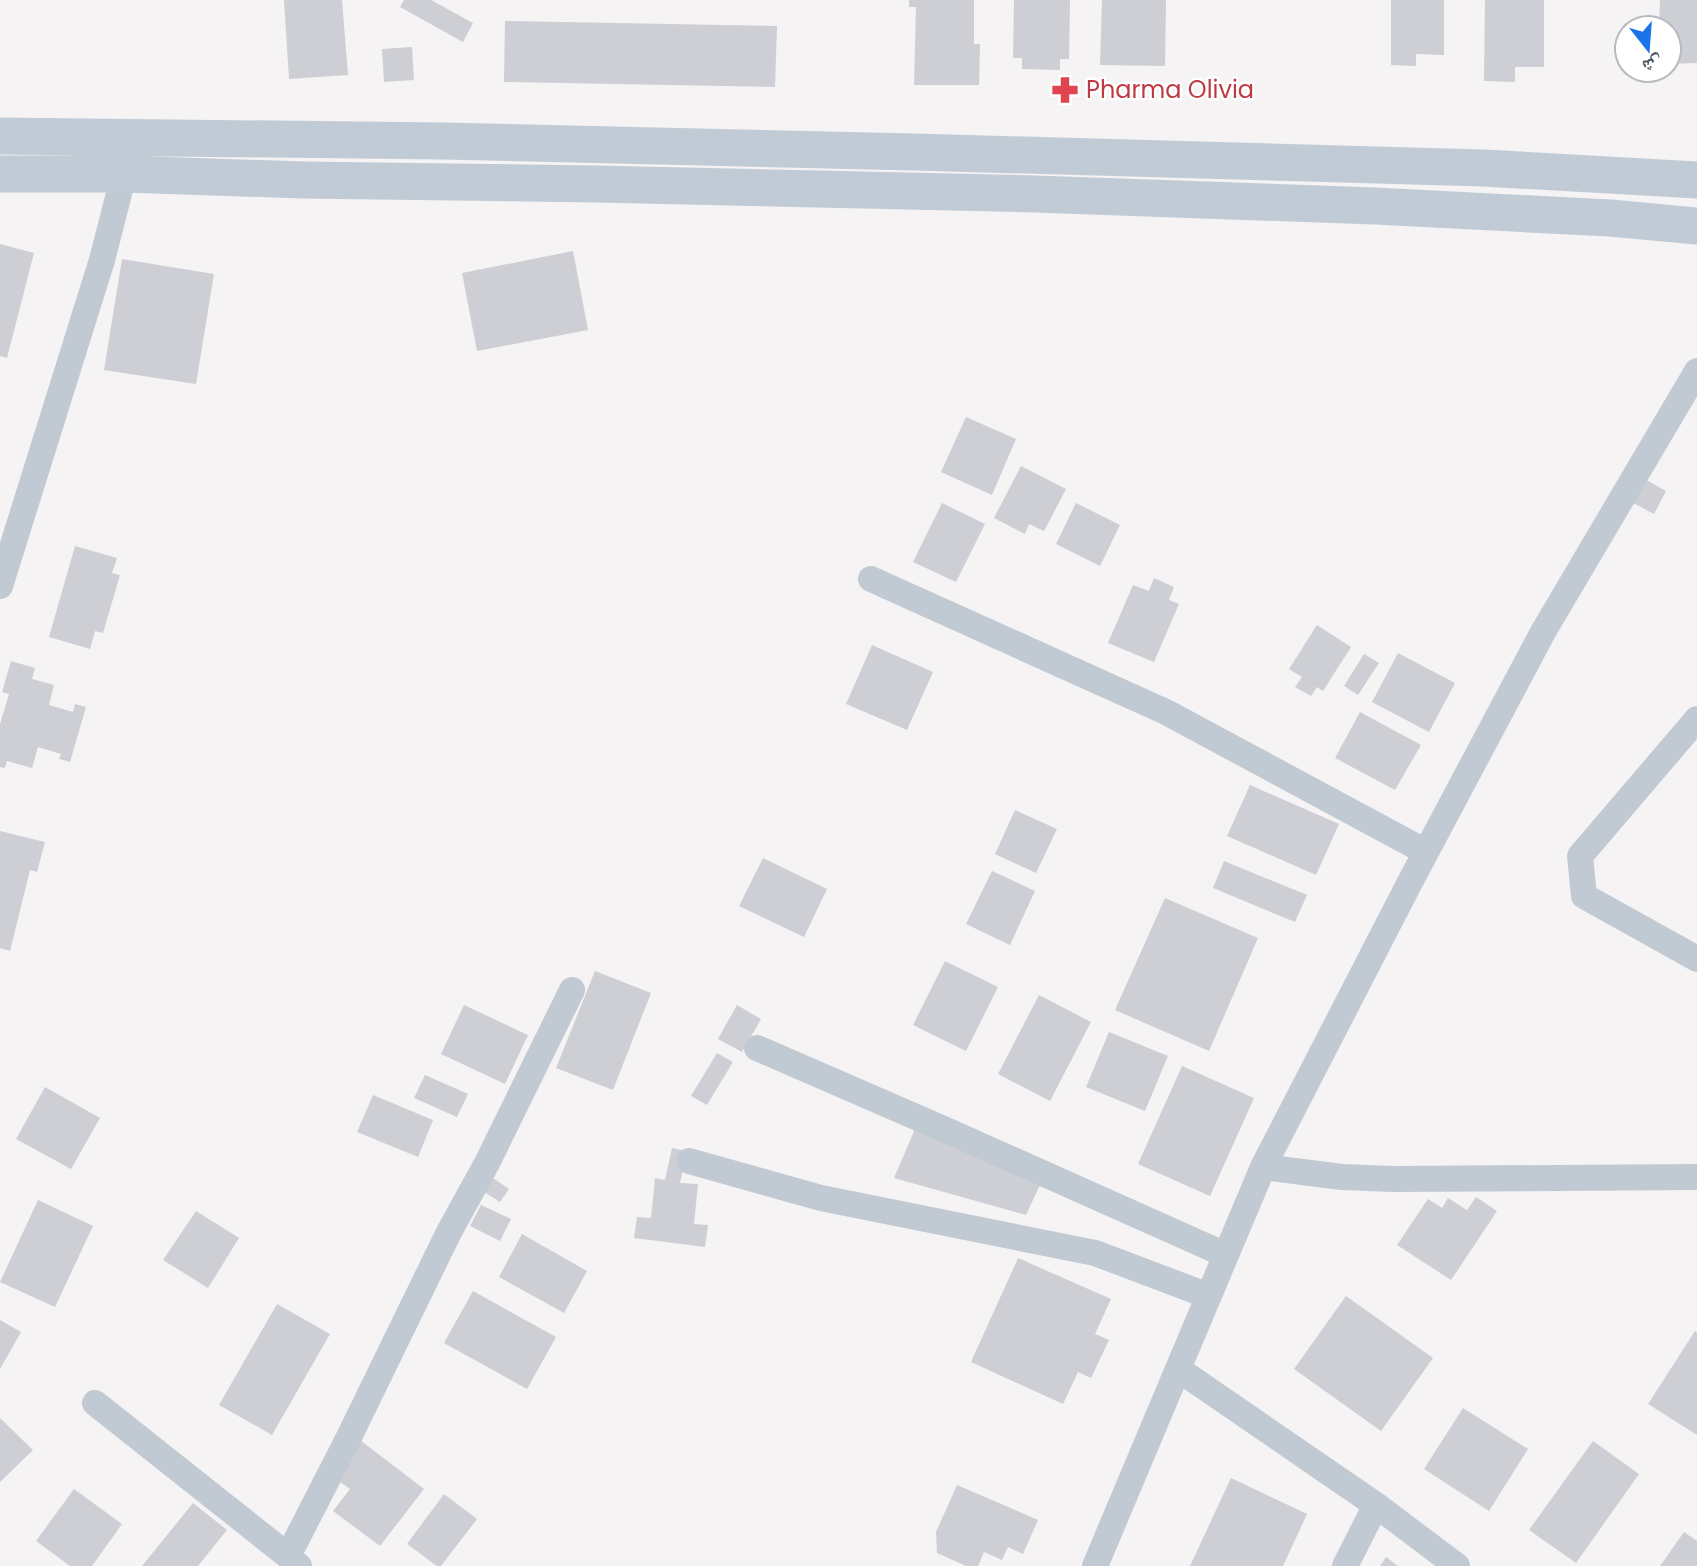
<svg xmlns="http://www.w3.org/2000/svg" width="1697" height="1566" font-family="Poppins,'Noto Naskh Arabic',sans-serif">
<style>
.building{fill:#cdcfd5}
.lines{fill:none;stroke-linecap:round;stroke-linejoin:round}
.street{stroke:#c1cad2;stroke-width:26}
.secondary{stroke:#c1cbd6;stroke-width:37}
.labels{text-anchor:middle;stroke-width:5;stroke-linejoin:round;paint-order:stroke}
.health-label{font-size:24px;fill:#be3a42;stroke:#fff;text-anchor:start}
</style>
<rect width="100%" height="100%" fill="#f5f3f3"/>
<path class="building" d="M284,0h58l6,75 -59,4z
M404,0h27l42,23 -10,19 -63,-35z
M909,0h65v44h6l-1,41h-65l2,-78h-7z
M1014,0h56l-1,59h-9v11l-38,-1v-11h-9z
M1102,0h64l-1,66 -65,-1z
M1391,0h53v55l-28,-1v12l-25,-1z
M1485,0h59v67h-29v15l-31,-1z
M1660,0h37v63l-28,1v-36h-10z
M505,21l272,5 -2,61 -271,-5z
M412,47l2,33 -30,2 -2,-33z
M0,244l34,9 -27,105 -7,-2z
M573,251l15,79 -111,21 -15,-78z
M122,259l92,15 -18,110 -92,-14z
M966,417l50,22 -24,56 -51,-23z
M1021,466l45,23 -22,42 -15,-7 -4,10 -31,-16z
M1641,477l25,14 -12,23 -26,-14z
M942,503l43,21 -29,58 -43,-20z
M1076,503l44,22 -20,41 -44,-22z
M75,546l42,12 -5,15 8,2 -17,58 -8,-2 -5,18 -41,-12z
M1154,578l20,9 -5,13 10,4 -25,58 -46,-19 25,-58 16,6z
M1317,625l34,22 -28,44 -6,-4 -6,9 -16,-9 7,-10 -13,-8z
M872,645l61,27 -26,58 -61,-26z
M1398,653l57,30 -26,49 -57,-30z
M1364,654l15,9 -21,32 -14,-9z
M11,661l24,7 -3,11 22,6 -5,20 24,7 2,-8 11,3 -16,55 -11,-3 2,-5 -23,-7 -6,21 -25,-7 -2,7 -5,-1v-43l9,-30 -7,-2z
M1360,712l61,33 -26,45 -60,-32z
M1250,785l89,39 -23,51 -89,-39z
M1015,810l42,19 -21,44 -41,-19z
M0,831l45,11 -8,30 -7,-2 -20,81 -10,-3z
M763,858l64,31 -23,48 -65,-31z
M1224,861l83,34 -12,27 -82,-34z
M992,871l43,20 -25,54 -44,-21z
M1165,898l93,40 -49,113 -94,-41z
M945,961l53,26 -32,64 -53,-26z
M595,971l56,22 -38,97 -57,-22z
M1039,995l52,27 -41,79 -52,-27z
M464,1005l64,30 -23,49 -64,-30z
M737,1005l24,14 -19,33 -24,-13z
M1109,1032l59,24 -23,55 -59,-24z
M717,1053l16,9 -26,43 -16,-9z
M1182,1066l72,32 -44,98 -72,-32z
M425,1075l43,19 -11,23 -43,-19z
M45,1087l55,31 -29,51 -55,-30z
M373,1095l60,25 -15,37 -61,-25z
M915,1129l125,56 -14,30 -132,-37z
M672,1148l15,3 -7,32 18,1 -4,40 14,1 -3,22 -71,-9 3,-21 14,1 4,-40 10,2z
M490,1176l19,13 -9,13 -19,-12z
M1476,1197l21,14 -46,69 -54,-35 31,-46 14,9 6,-10 19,12z
M38,1200l55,26 -38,81 -55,-25z
M481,1205l30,14 -11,22 -30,-15z
M196,1211l43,27 -31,50 -45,-28z
M522,1234l65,37 -23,42 -65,-36z
M1018,1258l93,41 -16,35 14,6 -18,38 -13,-6 -15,32 -92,-42z
M473,1291l83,46 -29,52 -83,-46z
M1346,1296l87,62 -52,73 -87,-62z
M277,1304l53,30 -58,101 -53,-30z
M0,1320l21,12 -21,37z
M1695,1331l2,1v103l-49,-31z
M1463,1408l65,41 -39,62 -65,-42z
M0,1418l33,32 -33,32z
M360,1440l64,49 -44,57 -47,-35 17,-22 -18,-13z
M1593,1441l46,33 -63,89 -47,-33z
M1231,1478l76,36 -24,52h-93z
M957,1485l81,35 -15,34 -15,-7 -6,13 -18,-8 -6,14h-12l-29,-13 -1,-21z
M74,1489l48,35 -30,42h-22l-34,-25z
M444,1494l33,25 -36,47h-4l-30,-22z
M193,1503l34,27 -29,36h-56z
M1684,1532l13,9v25h-37z
M1386,1557l12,9h-18z"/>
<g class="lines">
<path class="street" d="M871,579l295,133 260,140
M0,586l102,-326 22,-86
M1697,719l-117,137 4,40 113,63
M757,1048l191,83 278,124
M689,1161l132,37 274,55 114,43
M1263,1167l79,10 51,2 304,-2
M1178,1369l198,136 81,61
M95,1403l193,153 11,10
M288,1556l60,-117 101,-207 38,-69 85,-173
M1095,1566l168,-399 146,-283 134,-252 154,-261
M1345,1566l31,-61"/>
<path class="secondary" d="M0,136l443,5 471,11 570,16 213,12
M0,174h124l179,6 293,4 439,10 340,12 235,12 87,8"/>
</g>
<defs>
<symbol id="pharmacy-bare" viewBox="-9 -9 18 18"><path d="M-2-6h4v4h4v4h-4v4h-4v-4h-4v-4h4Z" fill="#e0444e" stroke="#fff" stroke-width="2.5" paint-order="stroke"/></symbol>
</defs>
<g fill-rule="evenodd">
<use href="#pharmacy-bare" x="1046" y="71" width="38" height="38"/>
</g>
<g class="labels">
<g class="health-label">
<text x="1086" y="98">Pharma Olivia</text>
</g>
</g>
<g transform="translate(1648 49) rotate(163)"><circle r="33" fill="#ffffff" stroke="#b7bbc0" stroke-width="2"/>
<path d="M0-5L12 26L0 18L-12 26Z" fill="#1a73e8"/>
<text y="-10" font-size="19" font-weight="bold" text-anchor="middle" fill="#4a5661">ش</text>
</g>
</svg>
